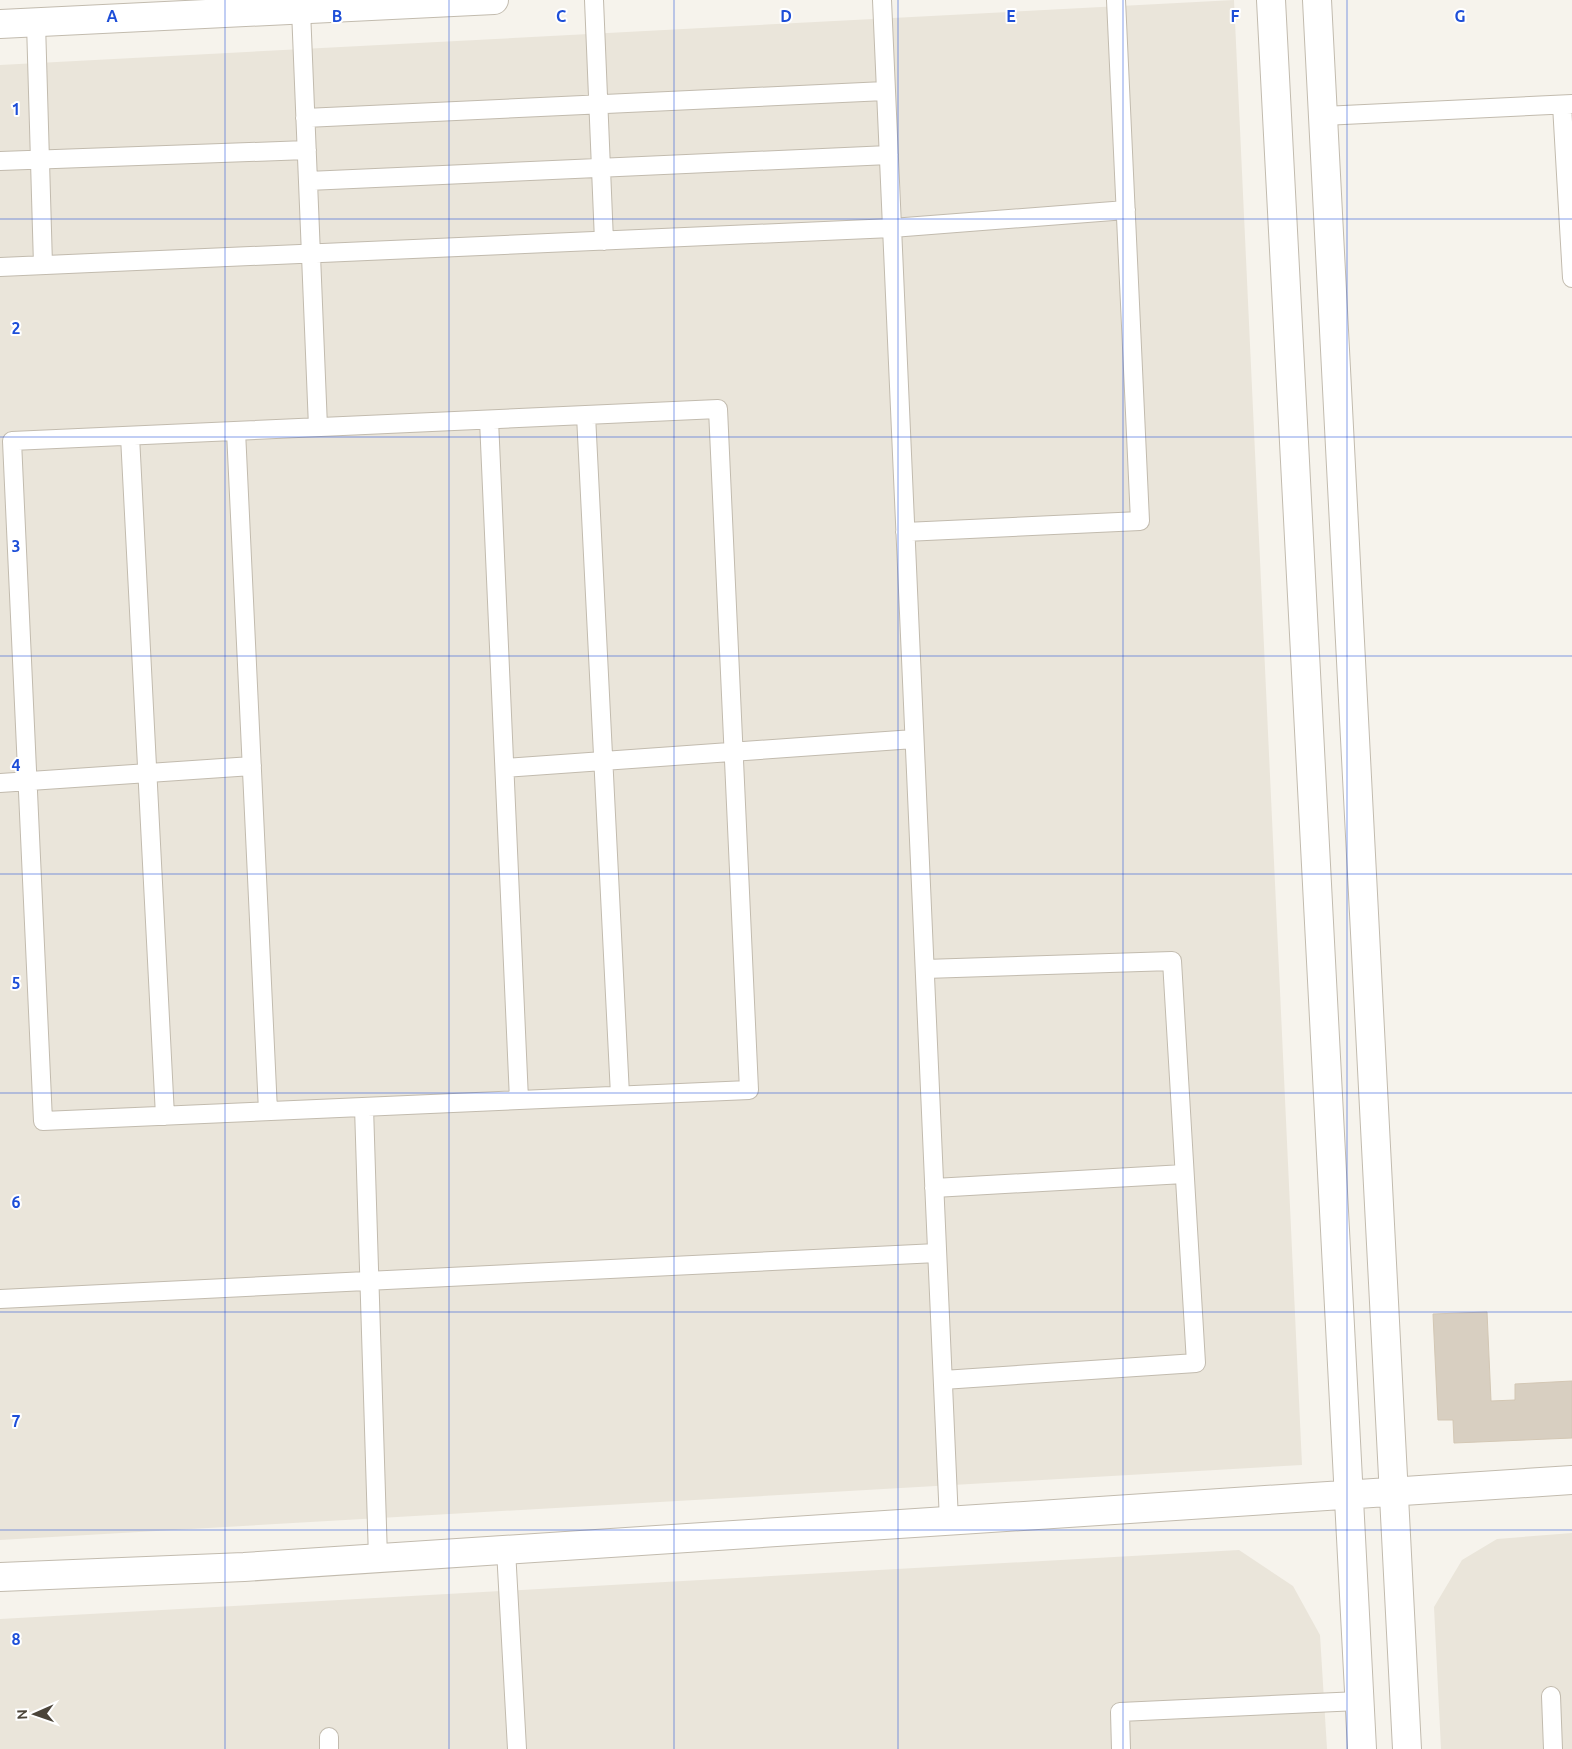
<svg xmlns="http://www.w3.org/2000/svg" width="1572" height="1749" font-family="Ubuntu,sans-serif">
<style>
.residential{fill:#eae5da}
.building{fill:#d8cfc1;stroke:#d3c7b4}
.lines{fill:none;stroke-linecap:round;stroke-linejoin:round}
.service-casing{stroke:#c2bbae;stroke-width:20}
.tertiary-casing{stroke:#c2bbae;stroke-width:30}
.service{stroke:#fff;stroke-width:18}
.tertiary{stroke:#fff;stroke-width:28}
.grid{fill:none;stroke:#1d4ed8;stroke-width:1;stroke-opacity:0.55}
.grid-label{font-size:16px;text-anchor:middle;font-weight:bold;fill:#1d4ed8;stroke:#fff;stroke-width:4;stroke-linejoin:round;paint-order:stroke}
</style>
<rect width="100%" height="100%" fill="#f6f3ec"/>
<path class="residential" d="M1234,0l68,1465 -1302,75v-1475z
M1572,1533v216h-131l-7,-142 28,-47 35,-21z
M1239,1550l54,36 27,49 7,114h-1327v-130z"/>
<path class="building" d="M1487,1312l4,89 24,-1v-16l57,-3v57l-118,5 -1,-23h-15l-5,-106z"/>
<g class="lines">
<defs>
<path id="service" d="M594,0l10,241
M882,0l67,1521
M301,10l17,417
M36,23l7,242
M1562,105l10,173
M1323,116l249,-12
M305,118l580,-27
M0,161l307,-11
M308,181l581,-26
M0,267l892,-39 234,-18
M718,409l31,681 -706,31 -31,-680z
M586,415l34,680
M489,420l30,680
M236,431l32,680
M130,436l35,680
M905,532l235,-11 -24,-521
M505,768l409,-29
M0,783l252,-17
M925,969l247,-8 24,402 -253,17
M364,1107l14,451
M934,1188l250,-14
M0,1299l937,-46
M506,1550l11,199
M1551,1696l2,53
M329,1737v12
M1121,1749l-1,-37 239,-11"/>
<path id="tertiary" d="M1271,0l91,1749
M1317,0l90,1749
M0,24l494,-24
M0,1577l244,-10 1328,-87"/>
</defs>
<use href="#service" class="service-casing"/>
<use href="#tertiary" class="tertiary-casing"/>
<use href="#service" class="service"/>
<use href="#tertiary" class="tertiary"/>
</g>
<path class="grid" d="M225,0v1749M449,0v1749M674,0v1749M898,0v1749M1123,0v1749M1347,0v1749M0,219h1572M0,437h1572M0,656h1572M0,874h1572M0,1093h1572M0,1312h1572M0,1530h1572"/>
<g class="grid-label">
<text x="112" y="22">A</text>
<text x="337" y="22">B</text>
<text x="561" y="22">C</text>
<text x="786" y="22">D</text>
<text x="1011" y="22">E</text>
<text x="1235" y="22">F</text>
<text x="1460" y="22">G</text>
<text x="16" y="115">1</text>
<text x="16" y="334">2</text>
<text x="16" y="552">3</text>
<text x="16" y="771">4</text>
<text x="16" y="989">5</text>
<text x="16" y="1208">6</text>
<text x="16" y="1427">7</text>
<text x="16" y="1645">8</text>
</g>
<g transform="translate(35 1714) rotate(268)" stroke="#ffffff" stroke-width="4" paint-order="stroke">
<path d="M0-4L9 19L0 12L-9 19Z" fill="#4b4439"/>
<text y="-8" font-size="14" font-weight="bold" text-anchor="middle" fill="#4b4439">N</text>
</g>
</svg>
